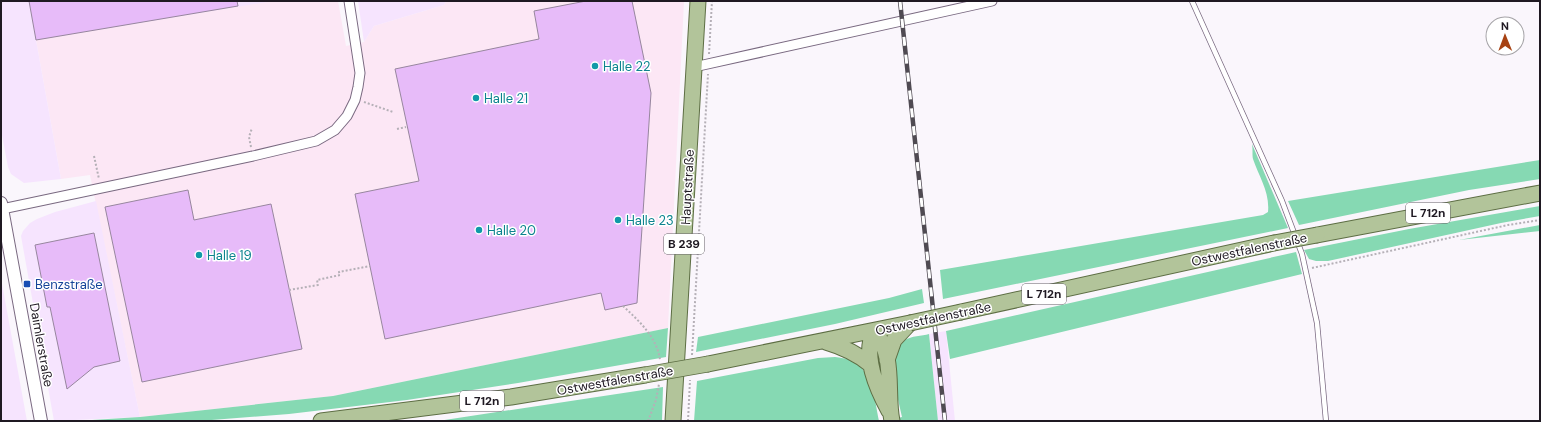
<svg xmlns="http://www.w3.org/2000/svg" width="1541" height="422" font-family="'DM Sans',sans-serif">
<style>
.commercial{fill:#fce7f5}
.built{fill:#f6e4fe}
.green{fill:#86d9b3}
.building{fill:#e7bbf9;stroke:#97869e}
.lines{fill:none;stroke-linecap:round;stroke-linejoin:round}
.service-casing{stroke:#796980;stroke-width:6}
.minor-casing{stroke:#796980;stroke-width:11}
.tertiary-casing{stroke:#796980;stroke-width:14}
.primary-casing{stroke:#5d6e44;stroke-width:17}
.path{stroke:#b5b0b7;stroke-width:2;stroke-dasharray:2 2;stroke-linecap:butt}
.service{stroke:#fff;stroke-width:4.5}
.minor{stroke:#fff;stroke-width:9}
.tertiary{stroke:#fff;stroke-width:12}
.primary{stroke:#b2c49a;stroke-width:15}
.rail-casing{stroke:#4f4a52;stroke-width:4.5}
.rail{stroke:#fff;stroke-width:3;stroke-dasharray:9;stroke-linecap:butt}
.primary-bridge-casing{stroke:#5d6e44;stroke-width:17;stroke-linecap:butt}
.primary-bridge{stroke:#b2c49a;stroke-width:15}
.culture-dot{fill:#0f9aa8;stroke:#fff;stroke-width:1.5}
.transit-dot{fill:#1a4fb4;stroke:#fff;stroke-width:1.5}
.labels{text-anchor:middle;stroke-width:3;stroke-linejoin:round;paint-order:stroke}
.shield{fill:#fff;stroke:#625e64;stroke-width:1}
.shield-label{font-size:12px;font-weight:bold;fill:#1f1922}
.culture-label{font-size:13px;fill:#0d838f;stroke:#fff;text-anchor:start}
.street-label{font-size:13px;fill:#1f1922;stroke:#fff}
.transit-label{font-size:13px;fill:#164399;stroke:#fff;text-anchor:start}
</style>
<rect width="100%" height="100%" fill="#faf6fc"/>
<path class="commercial" d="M265,1h73l8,45 18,-4 10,-16 70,-21 2,-4h238l-16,327 -335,68 -193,21 -50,-242 -29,4 -25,-139z"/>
<path class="built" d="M1,1h272l-237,39 25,139 -37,4 -13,-9 -3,-7 -7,-37z
M358,1h88l-2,4 -70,21 -10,16z
M96,201l44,216 -86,4 -33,-185 2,-5 7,-8 7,-4 18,-7z
M1,278l26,143h-26z
M946,331l9,90h-17l-9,-87z"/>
<path class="green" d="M1252,144l36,84 -345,71 -3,-29 323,-55 5,-3c2,-20 -9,-35 -15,-53 -1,-4 0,-10 -1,-15z
M1540,160v19l-71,11 -170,35 -11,-24z
M1540,206v10l-39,7 -173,38h-12l-7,-2 -5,-9 105,-21z
M1540,225v6l-81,9z
M1296,252l6,22 -352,85 -4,-28z
M922,289l2,14 -89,21 -139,28 2,-15 191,-39z
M668,328l-2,29 -148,26 -111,17 -118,14 -90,7h-123l64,-4 193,-21z
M929,334l9,87h-55l19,-4c-4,-20 -18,-64 3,-77 6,-4 17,-4 24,-6z
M835,357c5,1 11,1 16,3 21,9 24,41 28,61h-185l3,-40 121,-23z
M663,387l-1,34h-224z"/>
<path class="building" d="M29,1h208l1,5 -202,34z
M586,1h46l19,92 -14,210 -32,7 -4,-17 -216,46 -30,-145 64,-13 -24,-112 144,-30 -5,-28z
M188,190l6,30 77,-16 31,145 -160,33 -37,-175z
M94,233l26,128 -26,6 -27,22 -17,-82h-3l-12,-62z"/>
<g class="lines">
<defs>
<path id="service" d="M1192,1l90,200 20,53 15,69 9,98"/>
<path id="minor" d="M694,67l298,-66
M2,209l251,-53 63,-15 19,-11 12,-14 8,-16 3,-13 2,-14 -11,-72"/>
<path id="tertiary" d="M1,203l40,218"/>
<path id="primary" d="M1317,235l223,-42
M961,312l313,-69
M874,331c22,24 12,61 18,90
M874,331c-12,25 3,58 15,80
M826,342c17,5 31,11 45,23
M887,360l7,-20 16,-17
M708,364l202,-41
M321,421l190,-24 134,-22
M673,421l25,-420"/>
</defs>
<use href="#service" class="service-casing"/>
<use href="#minor" class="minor-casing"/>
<use href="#tertiary" class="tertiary-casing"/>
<use href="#primary" class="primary-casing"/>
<path class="path" d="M709,54l3,-53
M364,102l29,10
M397,129l9,-2
M251,147l-2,-10 3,-9
M94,156l5,23
M1312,268l196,-43 32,-5
M289,290l29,-5 -1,-5 23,-5 -1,-3 31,-6
M623,306c16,15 34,31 37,54
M692,355l16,-281
M648,421l8,-21 3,-16
M688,421l2,-41"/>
<use href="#service" class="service"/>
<use href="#minor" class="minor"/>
<use href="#tertiary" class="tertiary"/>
<use href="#primary" class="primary"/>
<defs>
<path id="rail" d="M900,1l45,420"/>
</defs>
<use href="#rail" class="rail-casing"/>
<use href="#rail" class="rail"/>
<defs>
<path id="primary-bridge" d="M1274,243l43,-8
M910,323l51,-11
M645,375l63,-11"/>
</defs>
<use href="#primary-bridge" class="primary-bridge-casing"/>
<use href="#primary-bridge" class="primary-bridge"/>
</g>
<g class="culture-dot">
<circle cx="595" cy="66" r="4"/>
<circle cx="476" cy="98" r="4"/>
<circle cx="618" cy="220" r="4"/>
<circle cx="479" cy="230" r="4"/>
<circle cx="199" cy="255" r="4"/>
</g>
<rect class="transit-dot" x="23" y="280" width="8" height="8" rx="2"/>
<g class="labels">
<g class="shield">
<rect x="1406" y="203" width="44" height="20" rx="3"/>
<rect x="664" y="234" width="40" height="20" rx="3"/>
<rect x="1022" y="284" width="44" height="20" rx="3"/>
<rect x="460" y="391" width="44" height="20" rx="3"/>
</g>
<g class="shield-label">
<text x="1428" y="217">L 712n</text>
<text x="684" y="248">B 239</text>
<text x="1044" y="298">L 712n</text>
<text x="482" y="405">L 712n</text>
</g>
<g class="culture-label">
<text x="603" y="71">Halle 22</text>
<text x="484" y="103">Halle 21</text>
<text x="626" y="225">Halle 23</text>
<text x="487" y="235">Halle 20</text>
<text x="207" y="260">Halle 19</text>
</g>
<g class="street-label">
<text transform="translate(687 187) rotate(-87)" y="5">Hauptstraße</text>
<text transform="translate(1249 249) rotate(-12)" y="5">Ostwestfalenstraße</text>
<text transform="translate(933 318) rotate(-12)" y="5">Ostwestfalenstraße</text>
<text transform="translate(42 345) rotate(80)" y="5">Daimlerstraße</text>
<text transform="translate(615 380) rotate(-10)" y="5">Ostwestfalenstraße</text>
</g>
<g class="transit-label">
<text x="35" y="289">Benzstraße</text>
</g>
</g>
<rect width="1541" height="422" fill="none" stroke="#1f1922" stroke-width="4"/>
<g transform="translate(1505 36) rotate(359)"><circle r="19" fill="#ffffff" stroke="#a5a3a7"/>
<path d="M0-3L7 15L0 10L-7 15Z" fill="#a74213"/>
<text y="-6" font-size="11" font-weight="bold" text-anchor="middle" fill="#1f1922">N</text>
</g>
</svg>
